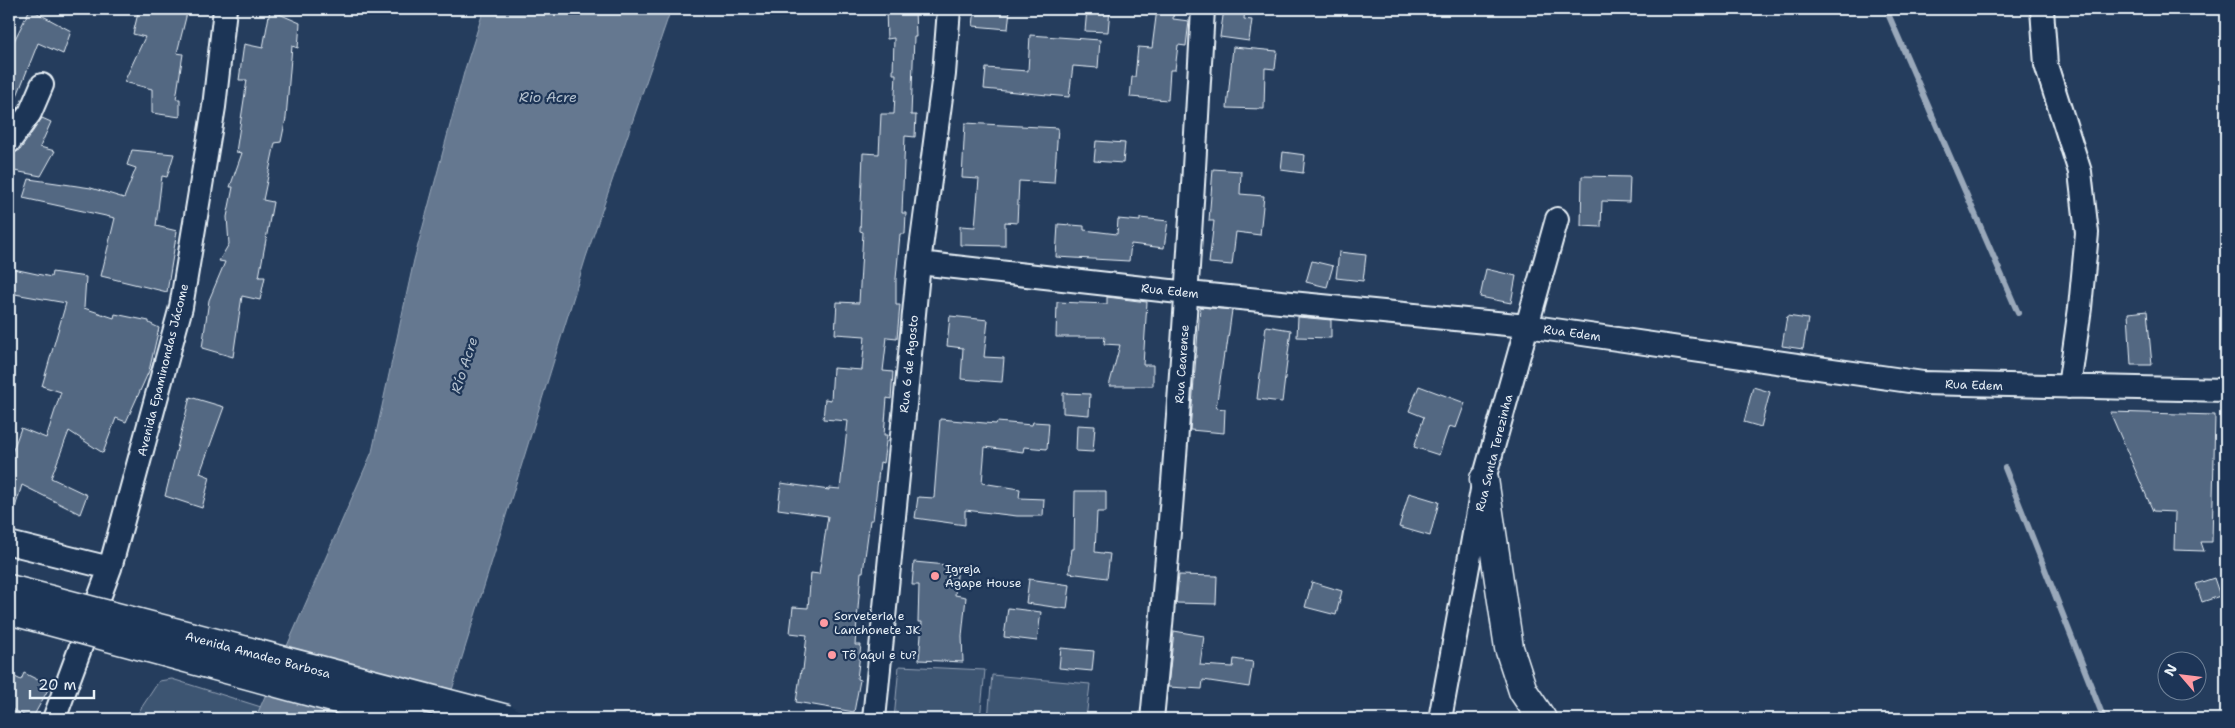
<svg xmlns="http://www.w3.org/2000/svg" width="2235" height="728" font-family="'Shantell Sans',sans-serif">
<style>
.green{fill:#3e5472;stroke:#93a2b5}
.water{fill:#657890;stroke:#99a8ba}
.lines{fill:none;stroke-linecap:round;stroke-linejoin:round}
.stream{stroke:#99a8ba;stroke-width:6}
.building{fill:#536782;stroke:#e8f1f8}
.street-casing{stroke:#e8f1f8;stroke-width:26}
.primary-casing{stroke:#e8f1f8;stroke-width:31}
.street{stroke:#1d3557;stroke-width:22}
.primary{stroke:#1d3557;stroke-width:28}
.primary-bridge-casing{stroke:#e8f1f8;stroke-width:31;stroke-linecap:butt}
.primary-bridge{stroke:#1d3557;stroke-width:28}
.poi-dot{fill:#ff9aa2;stroke:#1d3557;stroke-width:2}
.labels{text-anchor:middle;stroke-width:4.5;stroke-linejoin:round;paint-order:stroke}
.street-label{font-size:12px;fill:#e8f1f8;stroke:#1d3557}
.poi-label{font-size:12px;fill:#e8f1f8;stroke:#1d3557;text-anchor:start}
.water-label{font-size:14px;font-style:italic;fill:#b4c1ce;stroke:#1d3557}
</style>
<rect width="100%" height="100%" fill="#253d5d"/>
<filter id="ink" filterUnits="userSpaceOnUse"><feTurbulence type="fractalNoise" baseFrequency=".02" numOctaves="2"/><feDisplacementMap in="SourceGraphic" scale="10" xChannelSelector="R" yChannelSelector="G"/><feConvolveMatrix kernelMatrix="1 2 1 2 8 2 1 2 1" color-interpolation-filters="sRGB"/></filter>
<g filter="url(#ink)">
<path class="green" d="M899,666l86,4 -5,49h-86z
M992,675l98,9 -4,35h-98z
M172,679l89,28 -6,12h-121l25,-38z"/>
<path class="water" d="M484,9h187l-85,248 -143,462h-188l117,-267 42,-192 51,-191z"/>
<g class="lines">
<path class="stream" d="M1886,9l132,304
M2005,468l99,251"/>
</g>
<path class="building" d="M30,9l41,22 -8,23 -25,-11 -25,63 5,2 -9,12v-69z
M139,9h49l-11,44 6,1 -7,45h4v18l-28,-4v-24l-28,-7 21,-45 -12,-3z
M886,9h29l1,28h-2l-3,78h5l-1,22 -10,-1 -3,77h4l-1,21h-5l-4,45v26h4l-3,33 -10,-1 -4,34 10,1 -2,27 -4,-1 -3,37h3l-4,28 -3,-1 -7,58h-3l-7,52h-2l-6,73h6l-4,34 3,1 -6,32 -58,-10 5,-32h2l4,-35 -17,-2 3,-26 15,1 3,-35 8,1 9,-58 -50,-7 3,-26 48,7v-2l11,1 8,-68 -25,-2 2,-20 6,1 2,-32 29,2 3,-34 -30,-2 2,-32 22,1 4,-71 -3,-1 3,-78 16,1 2,-40h13l2,-40h-3l1,-36 -7,1z
M975,9h35l-2,20 -35,-3z
M1087,9h23l-2,23 -23,-1z
M1157,9h17l-1,10 16,2 -3,25 -8,-1 -3,25h-5l-2,30 -38,-3 2,-20h3l3,-30 14,1z
M1224,9h21l-1,10 8,1 -3,21 -29,-4z
M270,10l30,13 -2,25 -6,-2 -6,72 -5,24 -6,1 -12,57 10,2 -14,75h6l-5,23 -18,-4 -9,61 -31,-9 7,-48 16,-38 -6,-1 10,-17 -2,-27 6,-30h-3l12,-34 -6,-1 11,-72h-8l5,-36 19,4z
M1030,35l70,5 -2,28 -25,-2 -4,31 -85,-8 2,-21 42,3z
M1233,47l44,4 -2,18 -10,-1 -1,41 -37,-1z
M42,118l9,4 -11,25 15,4 -14,25 -32,-6v-15l11,-5z
M965,123l93,5 -4,55 -35,-2 -2,42 -12,-1v24l-45,-1v-19l15,1 4,-48 -17,-1z
M1096,141l29,2 -2,20 -29,-2z
M132,150l42,4 -7,23 -5,-1 -6,50 21,5 -10,61 -66,-16 14,-58 -92,-20 6,-19 62,9 33,10 12,-30 -9,-3z
M1283,152l22,3 -2,18 -22,-3z
M1213,169l28,2 -1,23 24,2 -4,39 -24,-3 -4,33 -23,-2 5,-42h-5z
M1582,176l48,1 -1,25 -27,-1 -1,26 -20,-1z
M1140,218l28,3 -4,27 -33,-4 -2,17 -73,-4 2,-33 26,2v4l33,4 1,-15 22,2z
M1339,252l27,3 -3,26 -27,-3z
M1312,261l21,5 -6,21 -21,-5z
M9,268l42,9 1,-5 34,5 -2,31 30,10 1,-4 34,7v2l10,5 -10,43 -23,51 -10,-4 -13,35 -34,-22 -18,47 36,17 -7,19 -58,-29 -10,32 -3,-1v-55l12,-33 25,10 15,-46 -19,-6 24,-83 -57,-10z
M1486,269l30,7 -5,27 -31,-6z
M1107,297l40,5 -4,63h10v21h-44l11,-41 -16,-1 1,-7h-49l1,-35 50,2z
M1200,307l32,3 -6,43h-2l-8,55 9,1 -1,24 -34,-3z
M2147,311l5,54h-21l-3,-52z
M950,316l38,4 -4,37 20,1 -2,24 -41,-3 2,-31 -16,-2z
M1787,316l21,3 -5,30 -21,-3z
M1298,317l33,3v18l-34,-1z
M1266,326l25,4 -9,72 -25,-3z
M1419,386l46,17 -9,25 -7,-2 -10,29 -25,-8 10,-30 -15,-6z
M1753,387l17,5 -9,35 -17,-5z
M1063,393l27,1 -1,21 -26,-2z
M190,397l34,10 -24,66 10,4 -8,31 -37,-12z
M2110,412l105,3 -3,127h-11l3,9 -30,-1 1,-38 -22,-1z
M940,419l56,5 1,-2 35,3 1,-3 16,1 -2,26 -23,-2 -1,5 -38,-5 -3,36 38,6 -1,9 25,1 -1,17h-26l-52,-6v15l-50,-7 3,-21 16,1z
M1077,425l18,1 -2,26 -17,-1z
M1075,491h31v21h-9l-2,40 15,2 -3,24 -38,-5 3,-24h2z
M1409,493l30,9 -9,34 -31,-9z
M914,562l44,4 -3,29 11,2 -4,39 1,26 -44,-2 3,-38h-4l1,-37h-7z
M1179,575l38,1 -1,28 -40,-1z
M2214,578l6,18 -18,6 -6,-18z
M1029,579l41,6 -3,24 -41,-6z
M1312,582l30,9 -6,24 -31,-8z
M1008,608l33,4 -4,29 -33,-4z
M1174,631l30,5 -4,29 33,2 1,-8 19,3 -4,25 -46,-7 -1,9 -34,-2z
M1061,648l33,3 -2,20 -33,-3z
M24,673l26,13 -18,33 -23,-11v-34l12,6z"/>
<g class="lines">
<defs>
<path id="street" d="M2042,9l4,56 34,107 7,61 -7,75 -11,79
M9,142l21,-29 12,-28
M919,263l269,30 339,33 396,57 303,7
M9,543l101,25
M54,719l56,-151 71,-261 33,-200 11,-98
M874,719l45,-456 25,-189 5,-65
M1152,719c24,-236 38,-473 51,-710
M1440,719l44,-240 73,-260"/>
<path id="primary" d="M1484,479l25,169 14,43 19,28"/>
</defs>
<use href="#street" class="street-casing"/>
<use href="#primary" class="primary-casing"/>
<use href="#street" class="street"/>
<use href="#primary" class="primary"/>
<defs>
<path id="primary-bridge" d="M9,589l498,130
M9,610l401,109"/>
</defs>
<use href="#primary-bridge" class="primary-bridge-casing"/>
<use href="#primary-bridge" class="primary-bridge"/>
</g>
</g>
<g class="poi-dot">
<circle cx="935" cy="576" r="5"/>
<circle cx="824" cy="623" r="5"/>
<circle cx="832" cy="655" r="5"/>
</g>
<g class="labels">
<g class="street-label">
<text transform="translate(1170 291) rotate(6)" y="4">Rua Edem</text>
<text transform="translate(1572 333) rotate(8)" y="4">Rua Edem</text>
<text transform="translate(909 364) rotate(-84)" y="4">Rua 6 de Agosto</text>
<text transform="translate(1182 364) rotate(-86)" y="4">Rua Cearense</text>
<text transform="translate(163 370) rotate(-76)" y="4">Avenida Epaminondas Jácome</text>
<text transform="translate(1974 385) rotate(2)" y="4">Rua Edem</text>
<text transform="translate(1494 453) rotate(-76)" y="4">Rua Santa Terezinha</text>
<text transform="translate(258 655) rotate(15)" y="4">Avenida Amadeo Barbosa</text>
</g>
<g class="poi-label">
<text x="945" y="573">Igreja<tspan x="945" dy="14">Ágape House</tspan></text>
<text x="834" y="620">Sorveteria e<tspan x="834" dy="14">Lanchonete JK</tspan></text>
<text x="842" y="659">Tõ aqui e tu?</text>
</g>
<g class="water-label">
<text x="548" y="102">Rio Acre</text>
<text transform="translate(464 365) rotate(-72)" y="5">Río Acre</text>
</g>
</g>
<rect width="2235" height="728" fill="none" stroke="#1d3557" stroke-width="30"/>
<rect x="15" y="15" width="2205" height="698" fill="none" stroke="#e8f1f8" stroke-width="2" filter="url(#ink)"/>
<g transform="translate(2182 676) rotate(298)"><circle r="24" fill="#1d3557" stroke="#6e8097"/>
<path d="M0-4L9 19L0 12L-9 19Z" fill="#ff9aa2"/>
<text y="-8" font-size="14" font-weight="bold" text-anchor="middle" fill="#e8f1f8">N</text>
</g>
<path d="M30 690v8h64v-8" fill="none" stroke="#e8f1f8" stroke-width="2.5"/>
<text x="38" y="690" font-size="15" fill="#e8f1f8" stroke="#1d3557" stroke-width="4" paint-order="stroke">20 m</text>
</svg>
